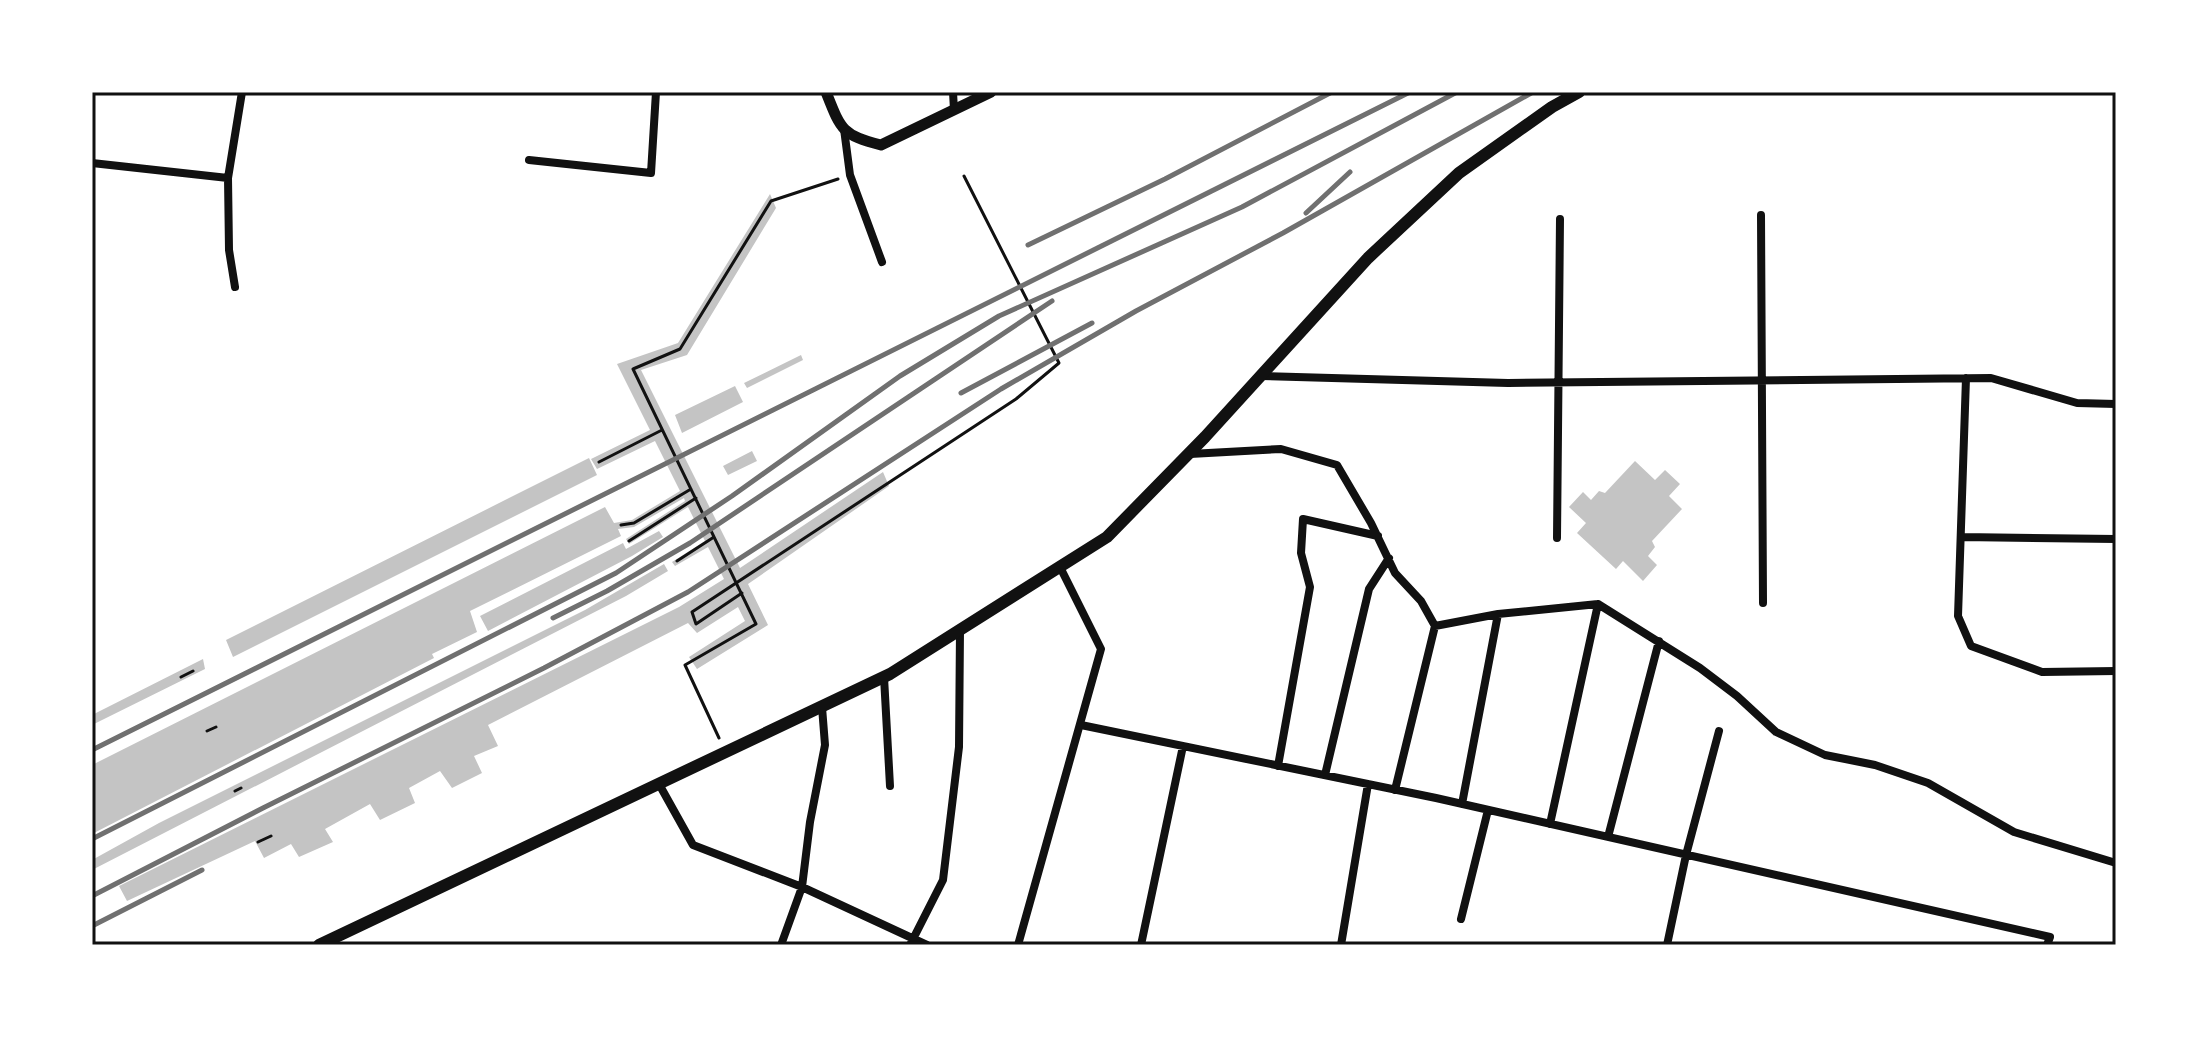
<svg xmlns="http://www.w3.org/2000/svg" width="2208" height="1037" font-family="Raleway,sans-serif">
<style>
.building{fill:#c4c4c4}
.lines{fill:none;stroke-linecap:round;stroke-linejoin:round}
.path{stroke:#111;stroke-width:3}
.minor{stroke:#111;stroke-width:8}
.secondary{stroke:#111;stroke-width:11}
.primary{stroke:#111;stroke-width:12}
.rail{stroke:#707070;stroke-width:5}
.neatline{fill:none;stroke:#111;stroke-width:3}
</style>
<rect width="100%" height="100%" fill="#fff"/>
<path class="building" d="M770,194l6,14 -89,147 -46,15 99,198 143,-96 6,14 -141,98 20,41 -71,44 -8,-12 56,-36 -7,-14 -41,26 -9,-10 -200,102 10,21 -24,10 8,17 -30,15 -12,-17 -31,17 6,15 -35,17 -10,-16 -45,25 8,13 -34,15 -8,-13 -27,14 -9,-17 -128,60 -8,-15 560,-279 45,-28 -16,-32 -33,19 -3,-4 33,-21 -17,-34 -59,37 -3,-5 59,-38 -1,-3 -50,29 -16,2 3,7 -151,75 7,21 -45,22 2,4 -342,176v-69l513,-258 9,16 18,-3 48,-29 -25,-50 -58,28 -6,-10 59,-29 -33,-66 61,-21z
M801,355l2,5 -56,28 -3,-5z
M735,386l8,16 -61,31 -7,-18z
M752,451l5,10 -29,14 -5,-9z
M589,458l8,17 -364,182 -7,-17z
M1635,461l20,19 10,-10 15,14 -11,12 13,13 -30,32 3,6 -7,9 9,9 -14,16 -20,-20 -7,8 -39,-36 9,-10 -17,-16 14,-15 8,8 8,-9 6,2z
M659,531l4,6 -31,19 -144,75 -8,-15 143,-73 3,6z
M664,564l4,7 -42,25 -534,274v-10l67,-37 426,-213z
M203,659l2,10 -113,56v-10z"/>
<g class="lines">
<path class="path" d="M599,462l63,-32
M621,525l13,-2 57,-34
M629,541l67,-43
M677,561l37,-24
M742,593l-46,31 -4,-12 324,-213 43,-36 -95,-187
M181,677l12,-6
M207,731l9,-4
M719,738l-34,-73 71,-41 -123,-255 47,-20 91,-148 67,-22
M235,791l6,-3
M258,842l13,-6"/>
<path class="minor" d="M953,92l1,18
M844,129l6,46 32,87
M529,160l122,13 5,-81
M92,163l136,15
M1761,215l2,388
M235,287l-6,-37 -1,-72 14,-86
M1260,376l248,7 483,-5 86,25 39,1
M1966,378l-8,238 13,30 71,26 74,-1
M1190,454l91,-5 56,16 34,58 24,50 26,28 14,25 63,-12 100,-10 102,64 37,28 39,36 49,23 50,10 53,18 86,49 102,31
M1961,537l155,2
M1557,538l3,-319
M884,677l6,109
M1081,725l355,73 614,139 -3,8
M1278,766l32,-179 -9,-34 2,-34 75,17
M1325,775l44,-186 20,-31
M659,784l34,61 109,42 125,58
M1395,790l40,-164
M1462,804l36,-190
M1550,824l48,-220
M1608,837l51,-196
M1461,919l27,-109
M781,945l21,-58 8,-65 15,-77 -3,-38
M910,945l33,-65 16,-133 1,-117
M1018,945l83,-296 -41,-82
M1141,945l42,-199
M1341,945l27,-161
M1667,945l19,-90 33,-124"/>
<path class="secondary" d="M826,92c15,38 16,43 55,53l110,-53"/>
<path class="primary" d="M319,945l571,-271 217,-137 98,-100 163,-179 91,-85 93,-66 27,-15"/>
<path class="rail" d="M1306,213l44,-41
M1028,245l137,-66 167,-87
M961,393l131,-70
M553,618l54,-27 83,-48 362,-242
M92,750l1318,-658
M92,839l524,-266 116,-77 168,-120 99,-60 243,-109 215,-115
M92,896l171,-88 281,-140 144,-76 313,-203 135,-78 147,-78 250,-141
M92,926l110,-56"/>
</g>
<rect width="2208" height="1037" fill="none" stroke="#ffffff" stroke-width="188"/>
<rect x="94" y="94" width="2020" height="849" class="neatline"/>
</svg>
